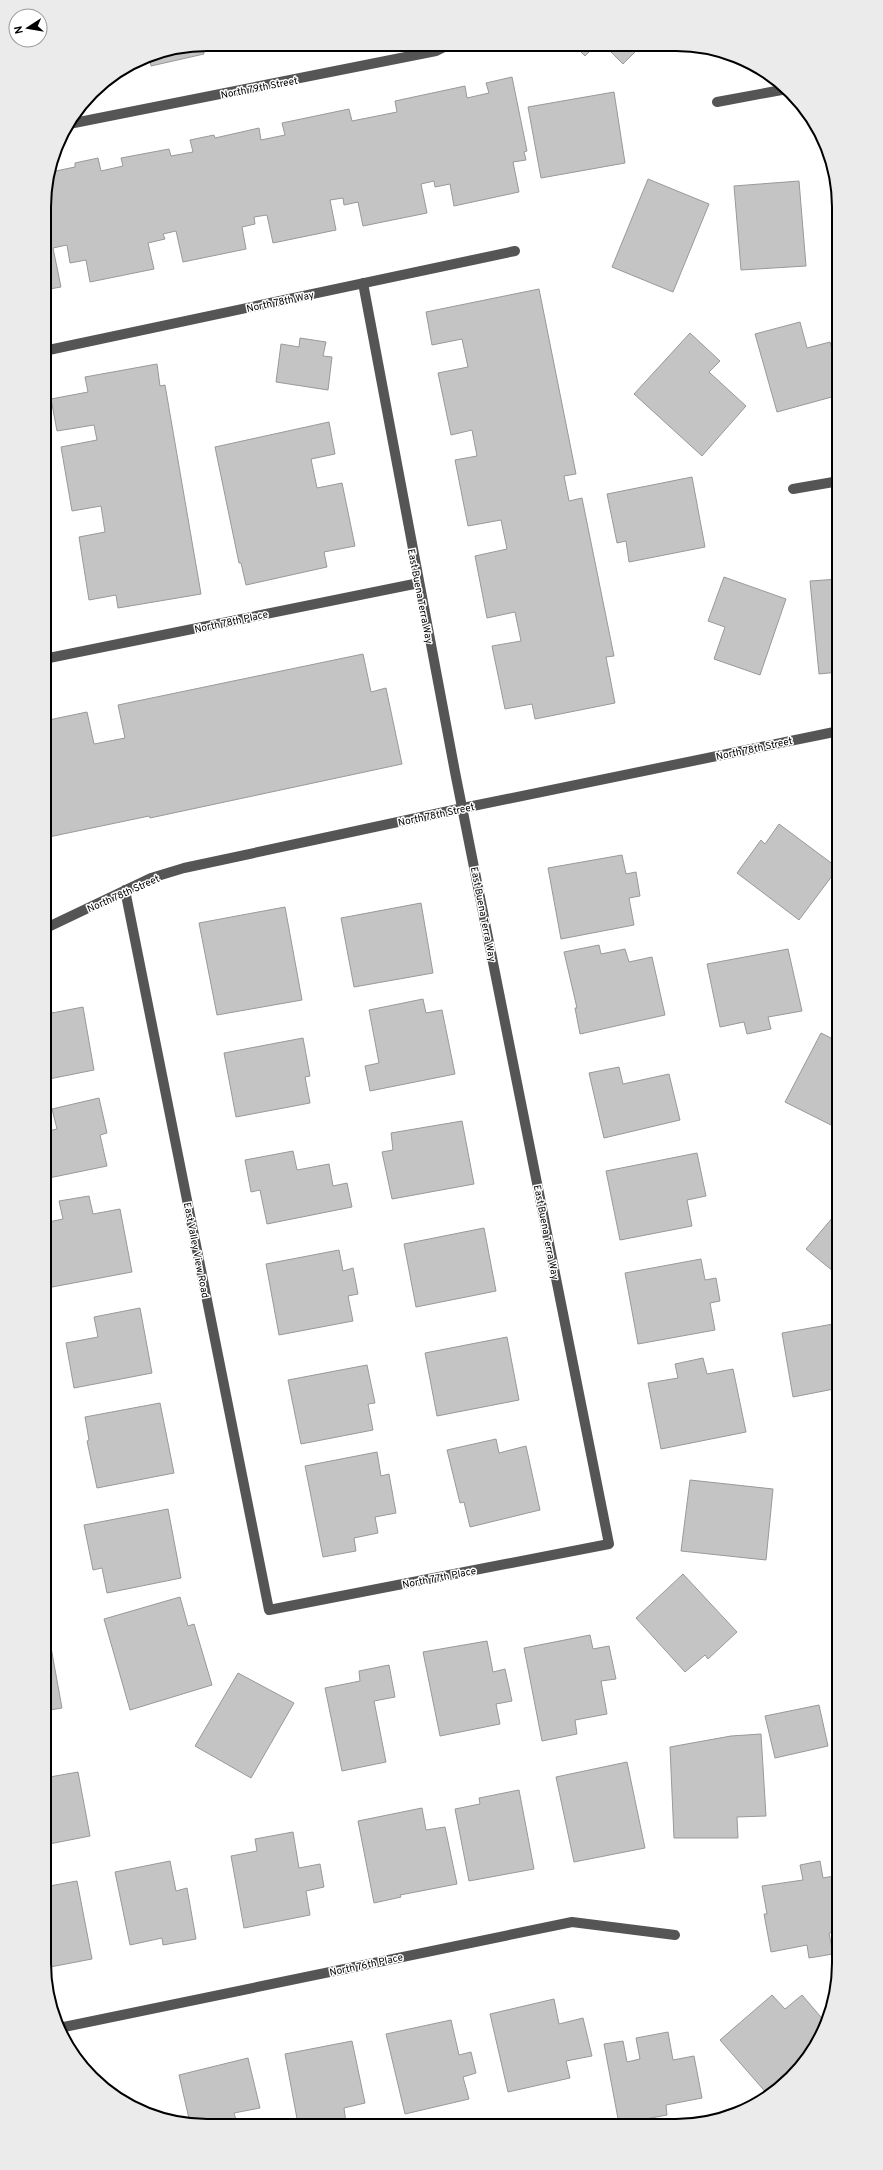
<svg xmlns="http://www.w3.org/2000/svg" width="883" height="2170" font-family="Overpass,sans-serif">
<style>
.building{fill:#c4c4c4;stroke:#999}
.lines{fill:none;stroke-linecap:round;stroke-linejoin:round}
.minor{stroke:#555;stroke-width:10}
.labels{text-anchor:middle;stroke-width:3;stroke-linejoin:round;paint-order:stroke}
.street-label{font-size:10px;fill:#000;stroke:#fff}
.rim{fill:none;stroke:#000;stroke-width:2}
</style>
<rect width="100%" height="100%" fill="#fff"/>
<path class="building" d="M202,45l2,9 -53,12 -2,-10z
M575,46h20l-10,10z
M605,46l35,1 -17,17z
M131,65l1,4 -13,3z
M512,77l15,74 -3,1 2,8 -13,2 6,30 -65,14 -4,-22 -15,3 -1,-6 -13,3 6,29 -64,13 -5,-24 -14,3 -1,-7 -13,2 6,30 -63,13 -6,-28 -13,2 1,7 -13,3 4,22 -63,13 -7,-31 -13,3 2,5 -17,4 6,26 -64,13 -4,-22 -16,3 -3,-18 -14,3 8,39 -17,3v-94l7,-24 24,-5v-4l23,-5 3,13 22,-5 -2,-8 48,-9 2,7 22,-4 -3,-12 24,-5 1,3 44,-10 2,12 24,-5 -3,-12 67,-14 3,12 45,-9 -2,-11 70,-15 2,12 22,-5 -3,-10z
M614,92l11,71 -84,15 -13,-71z
M648,179l61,25 -36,88 -61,-25z
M799,181l7,85 -65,4 -7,-84z
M539,289l37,185 -12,2 5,25 13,-3 32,158 -8,1 9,46 -80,16 -3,-15 -27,5 -13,-63 29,-5 -6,-29 -28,6 -12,-62 32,-7 -6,-29 -33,6 -13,-66 22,-4 -5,-26 -21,5 -13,-62 30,-6 -6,-28 -30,6 -6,-33z
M800,322l7,26 23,-6 9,32v21l-62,17 -22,-78z
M690,333l30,28 -11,11 37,34 -44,50 -68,-62z
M300,338l26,4 -3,14 9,1 -4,33 -52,-8 5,-38 18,3z
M157,364l3,22 5,-1 36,209 -83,14 -2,-13 -27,5 -10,-63 26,-5 -4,-26 -29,5 -11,-64 36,-7 -3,-15 -37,6 -6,-32 37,-7 -3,-15z
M329,422l6,32 -24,5 6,29 25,-5 13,63 -31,6 3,15 -81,18 -5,-22h-2l-24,-116z
M692,477l13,70 -76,15 -3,-21 -9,2 -10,-49z
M724,577l62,22 -26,76 -46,-16 11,-32 -17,-6z
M839,579v93l-20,2 -9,-93z
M363,654l8,38 15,-4 16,76 -252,54 -1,-2 -105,22v-117l43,-9 7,32 31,-6 -7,-33z
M779,824l59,44 -39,52 -62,-47 24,-33 4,4z
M622,855l4,19 10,-2 4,24 -11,2 5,27 -73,14 -13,-71z
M421,903l12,70 -79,14 -13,-69z
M285,907l17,93 -85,15 -18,-92z
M599,945l2,9 24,-5 4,13 23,-5 13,58 -85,19 -5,-26h2l-13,-56z
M788,949l14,62 -34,6 3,12 -24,5 -3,-12 -24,5 -13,-63z
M49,998l3,15 31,-6 11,63 -50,10v-81z
M423,999l3,14 16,-3 13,64 -85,17 -5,-25 14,-3 -10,-53z
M821,1033l18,9v87l-54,-27z
M303,1038l7,38 -5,1 5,26 -74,14 -12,-64z
M619,1067l4,17 46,-10 11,46 -76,18 -15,-65z
M99,1098l8,35 -7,2 7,31 -63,13v-47l13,-3 -5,-20z
M462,1121l12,63 -82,15 -10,-47 11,-2 -2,-17z
M293,1151l4,19 32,-6 4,22 14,-3 5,24 -85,17 -7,-34 -9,2 -6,-32z
M697,1153l9,43 -19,4 5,26 -72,14 -14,-69z
M89,1196l4,18 27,-5 12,63 -80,15 -8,-43v-21l19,-4 -4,-18z
M839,1210v66l-33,-27z
M484,1228l12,63 -80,16 -12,-63z
M339,1250l4,21 10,-3 5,26 -10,2 5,25 -74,14 -13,-71z
M701,1259l4,21 11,-2 4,23 -10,2 5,27 -77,14 -13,-71z
M140,1308l12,65 -78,15 -8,-45 32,-6 -4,-20z
M839,1323v65l-46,9 -11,-64z
M507,1337l12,63 -82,16 -12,-63z
M703,1358l4,16 26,-5 13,63 -85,17 -13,-66 30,-5 -3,-14z
M367,1365l8,38 -7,1 5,26 -72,14 -13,-64z
M160,1403l14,70 -77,15 -10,-47 2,-1 -4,-23z
M496,1439l3,14 27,-7 14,64 -70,17 -6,-25 -4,1 -13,-53z
M377,1452l4,24 8,-2 7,39 -21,4 3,16 -24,5 2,13 -33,6 -18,-91z
M690,1480l83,9 -7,71 -85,-9z
M168,1509l13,69 -74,15 -5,-25 -9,2 -9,-45z
M683,1574l54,58 -29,27 -3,-4 -20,17 -49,-54z
M180,1597l8,29 6,-2 18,61 -82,25 -26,-91z
M590,1635l3,14 16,-3 7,33 -15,2 6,33 -32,6 2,14 -35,7 -18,-93z
M487,1641l6,31 12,-3 7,32 -16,3 4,20 -60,12 -17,-84z
M50,1642l12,66 -18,3v-68z
M389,1665l6,32 -21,4 12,61 -44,9 -17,-83 35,-7 -1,-10z
M238,1673l56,30 -43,75 -56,-32z
M819,1705l9,41 -53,12 -10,-42z
M761,1734l5,82 -29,1 1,21h-64l-4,-91 61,-11z
M627,1762l18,86 -71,14 -18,-85z
M78,1772l12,64 -46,9v-67z
M519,1790l15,79 -65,12 -14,-72 25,-5 -1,-6z
M422,1808l4,22 19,-3 12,57 -57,11 1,2 -27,6 -16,-82z
M293,1832l6,36 21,-4 4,23 -18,4 4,24 -66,13 -13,-72 26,-5 -2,-12z
M170,1861l6,30 11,-3 9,51 -33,6 -1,-7 -32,7 -15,-73z
M820,1861l3,17 16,-3v56l-10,2 4,21 -24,4 -2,-13 -36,7 -7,-38h3l-5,-28 41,-6 -3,-15z
M77,1881l15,78 -47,9 -1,-81z
M772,1995l13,14 17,-14 24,28 -21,39 -36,34 -49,-56z
M554,1999l5,25 24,-6 9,38 -26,5 4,17 -62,14 -18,-78z
M451,2020l8,35 12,-3 5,21 -13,4 6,22 -64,15 -19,-80z
M668,2032l5,28 21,-4 8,42 -36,7 1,10 -48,9 -15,-80 19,-3 4,21 13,-3 -4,-21z
M352,2041l13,62 -21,5 2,15 -48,1 -13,-70z
M248,2058l12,50 -26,5 3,10h-47l-11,-48z"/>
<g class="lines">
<path class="minor" d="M717,102l70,-13
M69,124l367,-73 12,-6
M44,351l471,-100
M793,489l46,-8
M44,659l375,-76
M125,890l144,720 340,-66 -154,-772 -92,-489
M44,929l107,-51 33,-10 279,-60 376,-77
M59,2028l513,-106 103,13"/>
</g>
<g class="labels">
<g class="street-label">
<text transform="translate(259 87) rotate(-11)" y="4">North 79th Street</text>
<text transform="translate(280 301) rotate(-12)" y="4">North 78th Way</text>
<text transform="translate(421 596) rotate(79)" y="4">East Buena Terra Way</text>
<text transform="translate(231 621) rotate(-12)" y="4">North 78th Place</text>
<text transform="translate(754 748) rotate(-12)" y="4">North 78th Street</text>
<text transform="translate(436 814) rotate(-12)" y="4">North 78th Street</text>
<text transform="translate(123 893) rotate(-24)" y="4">North 78th Street</text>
<text transform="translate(484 914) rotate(79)" y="4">East Buena Terra Way</text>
<text transform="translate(547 1232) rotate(79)" y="4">East Buena Terra Way</text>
<text transform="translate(197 1250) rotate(79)" y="4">East Valley View Road</text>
<text transform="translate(439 1577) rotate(-11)" y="4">North 77th Place</text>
<text transform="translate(366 1964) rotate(-12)" y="4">North 76th Place</text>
</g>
</g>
<path d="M0 0H883V2170H0ZM207 51H676A156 156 0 0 1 832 207V1963A156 156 0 0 1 676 2119H207A156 156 0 0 1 51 1963V207A156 156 0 0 1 207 51Z" fill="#ebebeb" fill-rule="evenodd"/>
<path class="rim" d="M207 51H676A156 156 0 0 1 832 207V1963A156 156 0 0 1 676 2119H207A156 156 0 0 1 51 1963V207A156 156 0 0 1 207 51Z"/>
<g transform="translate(28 28) rotate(258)"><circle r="19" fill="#ffffff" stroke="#999999"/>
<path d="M0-3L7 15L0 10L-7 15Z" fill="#000000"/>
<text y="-6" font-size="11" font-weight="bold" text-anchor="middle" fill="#000000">N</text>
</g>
</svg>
